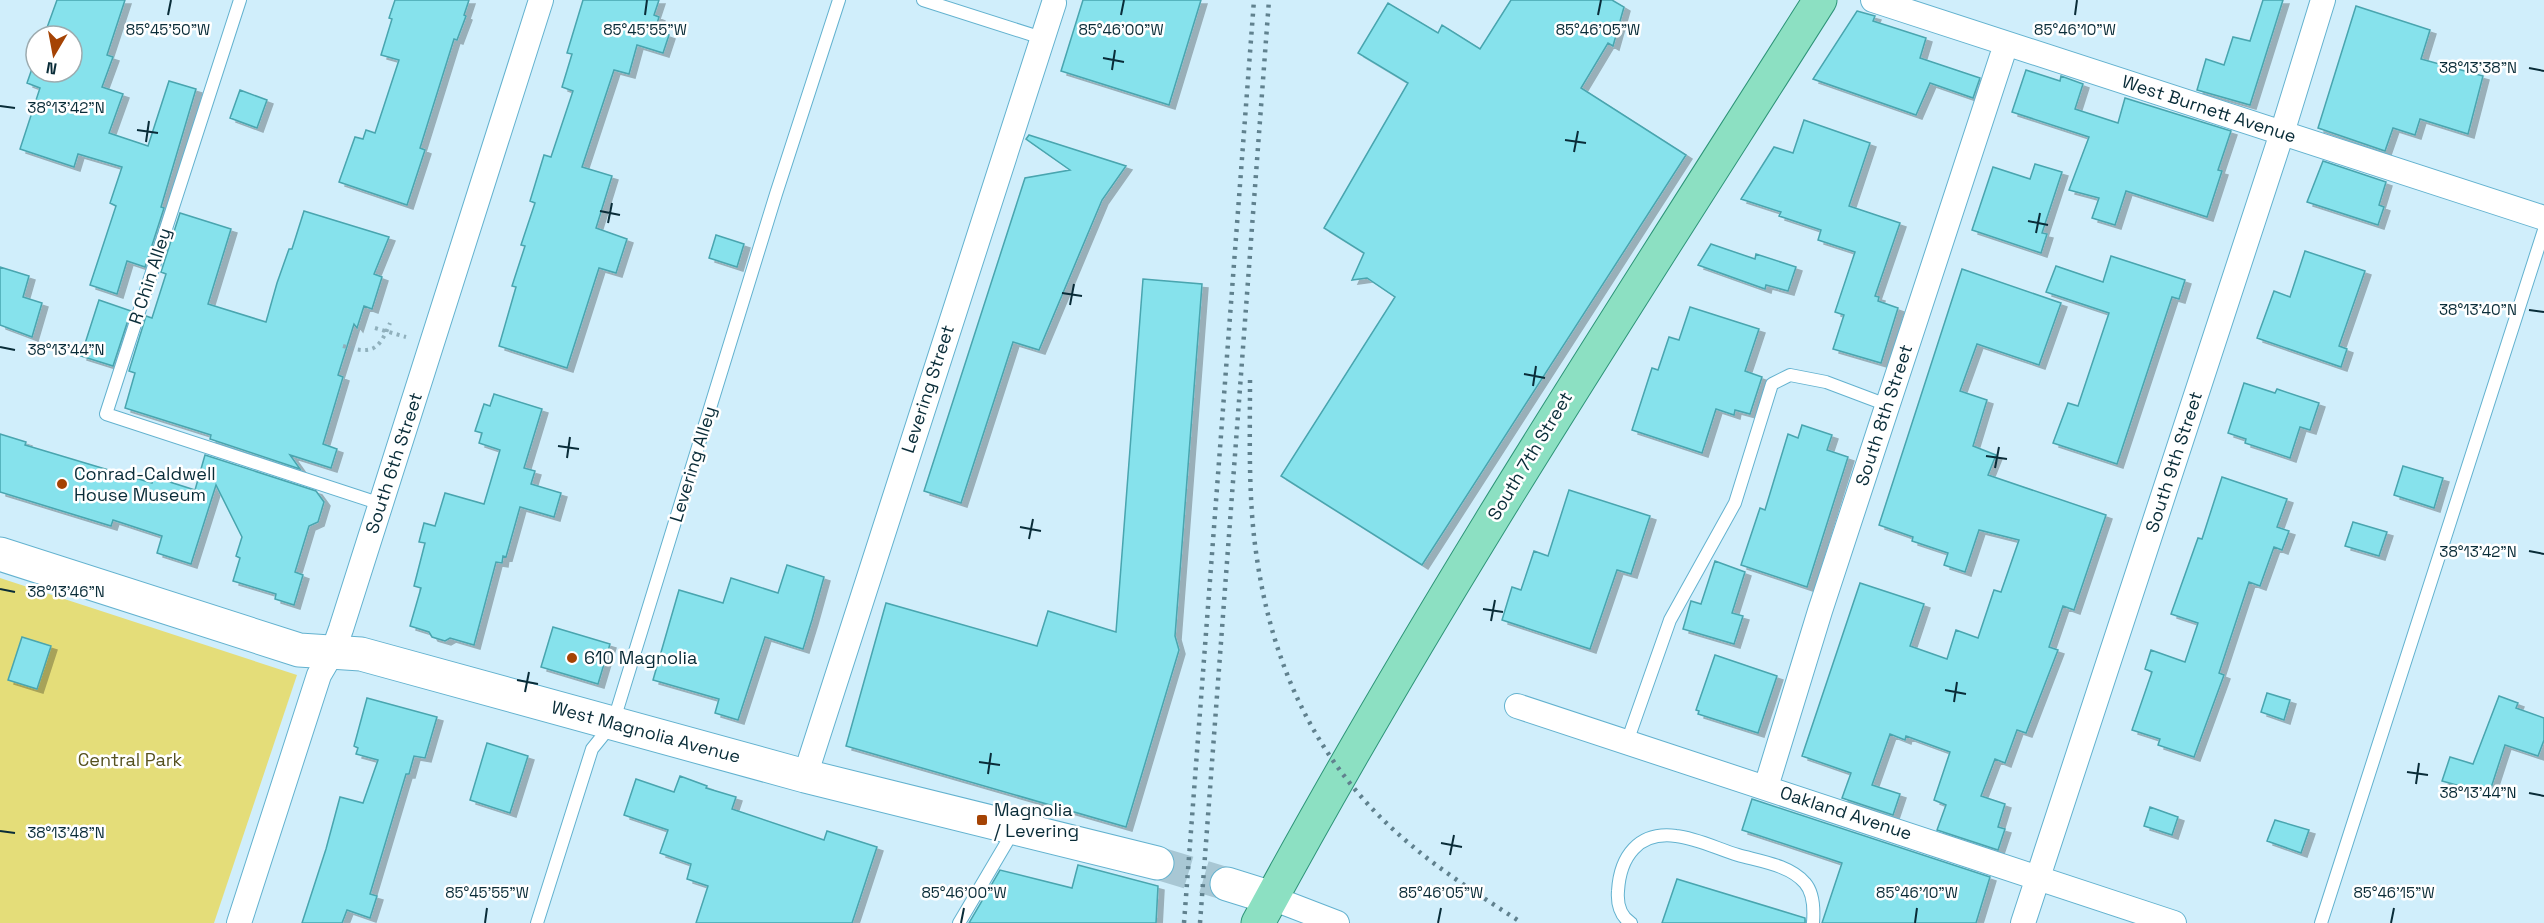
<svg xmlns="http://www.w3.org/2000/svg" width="2544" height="923" font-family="'Space Grotesk',sans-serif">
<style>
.green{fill:#e4dd79}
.building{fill:#86e2ec;stroke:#48a5af;stroke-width:1.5;filter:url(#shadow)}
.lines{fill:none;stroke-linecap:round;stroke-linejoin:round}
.secondary-tunnel{stroke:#a8c7d4;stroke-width:33;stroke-dasharray:33 16;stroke-linecap:butt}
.lane-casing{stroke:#63b2cf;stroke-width:14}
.street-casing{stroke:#63b2cf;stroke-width:26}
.secondary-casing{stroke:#63b2cf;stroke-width:35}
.primary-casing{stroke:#2d9478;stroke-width:35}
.path{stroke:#90b0bc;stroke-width:4;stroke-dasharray:3 4.5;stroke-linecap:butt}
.lane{stroke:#fff;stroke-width:12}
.street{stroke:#fff;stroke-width:24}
.secondary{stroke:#fff;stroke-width:33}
.primary{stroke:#8ce0c2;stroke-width:33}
.rail{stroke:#60818e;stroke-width:4.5;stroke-dasharray:3 6;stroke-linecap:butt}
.ticks{fill:none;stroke:#092c38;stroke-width:2}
.poi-dot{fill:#a54304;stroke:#fff;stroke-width:2}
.labels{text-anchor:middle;stroke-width:5;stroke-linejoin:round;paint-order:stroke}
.street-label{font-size:18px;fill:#092c38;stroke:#fff}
.poi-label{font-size:18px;fill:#092c38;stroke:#fff;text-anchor:start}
.park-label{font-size:18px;fill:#56521f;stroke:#fff}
.ticks-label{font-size:15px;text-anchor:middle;fill:#092c38;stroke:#fff;stroke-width:5;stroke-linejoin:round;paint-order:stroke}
</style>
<defs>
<filter id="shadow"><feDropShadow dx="6" dy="4" stdDeviation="0" flood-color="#0004"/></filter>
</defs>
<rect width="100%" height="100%" fill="#d0eefb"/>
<path class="green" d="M0,578l297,97 -83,248h-214z"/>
<path class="building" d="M57,0h68l-18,55 6,2 -11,30 21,7 -14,39 39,13 21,-65 27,8 -35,118 3,1 -19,59 -18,-6 -10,33 -27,-9 26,-79 -6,-3 12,-36 -44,-13 -4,13 -54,-18 20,-61 -13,-5 9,-26v15h36v-36h-28z
M395,0h74l-5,15 2,1 -9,24 -3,-1 -34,109 5,2 -18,55 -68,-23 16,-45 8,2 3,-9 9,3 24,-73 -18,-5 11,-36 -3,-1z
M583,0h76l-5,15 5,2 -4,13 14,5 -6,18 -26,-8 -8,29 -15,-4 -32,97 30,9 -16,52 31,11 -11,34 -17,-5 -32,100 -68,-22 17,-59 -4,-1 13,-40 -4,-1 14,-42 -5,-2 14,-46 7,2 22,-66 -11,-4 10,-33 -5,-1z
M1083,0h118l-32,105 -108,-34z
M1511,0h101l12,7 -11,39 -5,-3 -27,45 105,67 -264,410 -141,-89 114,-179 -28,-19 -15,2 12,-27 -40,-25 84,-145 -50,-30 30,-50 50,30 4,-8 38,24z
M2263,0h20l-33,105 -53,-15 9,-31 18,6 9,-28 17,4z
M2356,6l74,24 -9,29 62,17 -15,58 -48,-15 -5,16 -22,-7 -8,23 -67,-23z
M1857,11l18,5 -2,5 53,17 -6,20 60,20 -7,20 -43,-15 -14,32 -103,-36z
M2026,70l34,11 1,-5 22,8 -8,25 43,14 7,-25 106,33 -13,39 4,1 -15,46 -81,-26 -11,34 -23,-7 7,-20 -30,-8 20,-53 -77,-25z
M240,90l27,10 -10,28 -27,-10z
M1804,120l66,23 -21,63 51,17 -25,73 4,1 -1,4 20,7 -17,55 -48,-14 11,-34 -9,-3 20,-60 -37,-12 3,-10 -42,-14 2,-4 -40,-13 33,-52 19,6z
M1029,135l97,31 -24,34 -63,150 -26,-8 -52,161 -37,-12 101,-313 45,-8 -44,-31z
M2323,161l63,21 -7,23 5,2 -6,18 -71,-23z
M2035,164l27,8 -20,61 5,1 -6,19 -69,-23 21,-63 37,12z
M304,211l85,26 -15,37 8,3 -10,32 -8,-3 -7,22 -3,-4 -16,51 5,2 -20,67 14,5 -6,19 -41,-13 10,14 -90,-30 1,-4 -86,-27 10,-35 -6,-2 17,-55 6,2 14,-44 -5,-2 19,-59 51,16 -23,75 58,18 11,-39 12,-34h3z
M716,235l28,9 -7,23 -28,-9z
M1711,244l44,15 1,-5 40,13 -8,24 -22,-6 -1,4 -67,-24z
M2305,251l60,20 -26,75 8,3 -6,18 -84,-29 17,-47 16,6z
M2111,256l74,24 -6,19 -7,-2 -55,167 -64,-21 15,-40 10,3 31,-93 -63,-21 10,-26 47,16z
M0,267l29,9 -6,21 19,6 -10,34 -32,-12z
M1962,269l99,34 -22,62 -62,-21 -17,47 27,9 -14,46 23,9 -8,20 118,40 -32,95 -11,-4 -14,41 9,3 -32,83 -9,-3 -12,33 -10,-4 -14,37 24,8 -7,23 7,2 -7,21 -61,-20 9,-25 -12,-5 16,-48 -44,-16 -1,4 -15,-6 -18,51 28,9 -7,21 -51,-17 9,-25 -49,-17 58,-173 64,21 -14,42 37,13 9,-29 22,8 16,-48 7,2 18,-52 -40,-10 -14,42 -21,-7 4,-12 -36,-12 1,-4 -34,-12z
M1143,279l59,5 -27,352 4,14 -53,177 -280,-81 40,-143 151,43 11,-35 68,21z
M99,300l32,11 -18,55 -32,-10z
M1690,307l69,22 -14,42 17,6 -12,37 -15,-4 -1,5 -18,-6 -14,44 -70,-23 20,-62 6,2 11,-33 10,3z
M2244,383l31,10 2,-4 42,14 -9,27 -10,-3 -10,31 -45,-15 1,-4 -18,-6z
M494,394l48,15 -18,59 11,3 -4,13 30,9 -7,24 -34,-10 -14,50 -3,-1 -1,7 -6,-1 -22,83 -24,-7 -5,3 -13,-4 -3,-5 -19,-6 11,-38 -7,-2 11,-43 -6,-1 5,-19 11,3 10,-33 39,11 16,-54 -21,-7 3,-10 -7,-2 9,-27 6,2z
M1802,425l30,10 -5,15 21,7 -41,130 -66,-22 19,-57 5,2 23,-76 10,4z
M0,434l26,8 -1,3 127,38 2,-6 41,13 10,-35 111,36 8,11 -6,20 -9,4 -14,46 8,3 -9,30 -19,-6 1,-5 -43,-13 7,-23 -4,-2 6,-19 -26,-52 -25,79 -34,-11 5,-17 -49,-16 -2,6 -111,-34z
M2403,466l40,12 -9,30 -40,-13z
M2222,477l65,22 -10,28 12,4 -7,19 -8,-3 -14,39 -11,-4 -30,91 5,2 -30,82 -36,-12 2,-6 -28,-9 20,-58 -7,-3 6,-19 34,12 13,-39 -27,-9 27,-76 4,1z
M1569,490l81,26 -19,58 -14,-4 -27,79 -88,-29 10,-33 9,3 13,-39 14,5z
M2353,522l34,10 -8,24 -34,-10z
M1715,561l30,11 -13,41 11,3 -9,28 -51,-15 8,-28 10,3z
M787,565l37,12 -12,43 -9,29 -38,-12 -27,83 -23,-7 4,-14 -66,-19 26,-90 44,13 8,-25 47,15z
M553,627l57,17 -12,40 -57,-17z
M22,637l29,9 -14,43 -29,-9z
M1715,655l62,21 -19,57 -60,-19 1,-3 -3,-1z
M2267,693l23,7 -6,20 -23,-8z
M2499,696l19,7 -2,5 28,10v22l-6,16 -33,-11 -16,49 -47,-13 8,-24 23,7z
M367,698l70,19 -12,41 -11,-2 -5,18h-3l-36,120 7,2 -7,22 -23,-8 -5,13h-40l24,-74 14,-52 23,6 15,-43 -22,-6 2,-6 -4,-2z
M487,743l41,13 -18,57 -40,-13z
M680,776l27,10 -1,2 30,9 -4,12 92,31 3,-9 50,16 -25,76h-156l12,-37 -21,-7 4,-15 -31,-11 8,-23 -44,-15 12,-36 38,13z
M1752,799l238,78 -14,46h-154l20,-60 -100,-33z
M2150,807l28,10 -6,18 -28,-9z
M2275,820l34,10 -8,23 -34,-12z
M1078,865l80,21 -2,37h-187l31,-53 72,18z
M1677,879l128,39v5h-143z"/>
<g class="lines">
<path class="secondary-tunnel" d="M1157,863l70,21"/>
<defs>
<path id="lane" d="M240,0l-134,414 275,90
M923,0l119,38
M1627,742l43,-122 65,-117 37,-119 18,-9 36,7 61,23
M537,923l55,-174 21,-26 163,-529 63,-194
M959,923l55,-93
M1631,923c-11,-7 -14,-20 -13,-32 2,-34 20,-60 58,-55 20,2 42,13 62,19 21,6 52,10 67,28 9,10 9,27 8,40
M2321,923l223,-693"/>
<path id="street" d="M1873,0l671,218
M1517,706l657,217
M805,776l249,-773
M1766,787l54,-176 186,-567
M1272,898l65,25
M239,923l80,-248 14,-24 8,-22 200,-629
M2023,923l259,-790 41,-133"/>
<path id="secondary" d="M0,554l299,96 62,4 444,122 352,87
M1227,884l45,14"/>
<path id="primary" d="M1258,923c171,-317 369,-619 562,-923"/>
</defs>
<use href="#lane" class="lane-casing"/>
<use href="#street" class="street-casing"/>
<use href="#secondary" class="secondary-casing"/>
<use href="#primary" class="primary-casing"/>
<path class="path" d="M375,328l31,9
M343,346c30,9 36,4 47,-23"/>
<use href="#lane" class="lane"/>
<use href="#street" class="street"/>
<use href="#secondary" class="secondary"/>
<use href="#primary" class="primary"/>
<path class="rail" d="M1250,380c0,57 -2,116 6,172 16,117 63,217 155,293 34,29 73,53 111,78
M1184,923l70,-923
M1200,923l69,-923"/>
</g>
<path class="ticks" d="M168,15l3,-15M645,15l2,-15M1121,15l3,-15M1598,15l3,-15M2075,15l2,-15M1103,58l21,4M2529,68l15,3M1112,70l3,-20M0,106l15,2M137,130l21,3M1565,140l21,3M146,142l3,-21M1574,152l4,-21M600,211l20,4M2028,221l20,4M608,223l4,-20M2036,233l4,-20M1062,293l20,3M1070,305l4,-21M2529,310l15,2M0,347l15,3M1524,374l21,4M1533,386l3,-20M558,446l21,3M1986,456l21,3M567,458l3,-21M1995,468l4,-21M1020,527l21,4M1029,539l4,-20M2529,551l15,3M0,589l15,3M1483,609l20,3M1491,621l4,-21M517,680l21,4M1945,690l21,4M525,692l4,-20M1954,702l3,-20M979,762l21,3M2407,772l21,3M988,774l3,-21M2416,784l3,-21M2529,793l15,3M0,831l15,2M1441,843l21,4M1450,855l4,-20M485,923l2,-15M961,923l3,-15M1438,923l3,-15M1915,923l2,-15M2391,923l3,-15"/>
<g class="poi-dot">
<circle cx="62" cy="484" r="6"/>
<circle cx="572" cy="658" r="6"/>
<rect x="976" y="814" width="12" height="12" rx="3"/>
</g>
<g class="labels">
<g class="street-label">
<text transform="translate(2209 109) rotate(18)" y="6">West Burnett Avenue</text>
<text transform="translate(150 276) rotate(-72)" y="6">R Chin Alley</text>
<text transform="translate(928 389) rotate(-72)" y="6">Levering Street</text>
<text transform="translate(1884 415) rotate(-72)" y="6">South 8th Street</text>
<text transform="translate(1530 456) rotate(-59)" y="6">South 7th Street</text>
<text transform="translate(2174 462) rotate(-72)" y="6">South 9th Street</text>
<text transform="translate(394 463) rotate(-72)" y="6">South 6th Street</text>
<text transform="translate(693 464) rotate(-73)" y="6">Levering Alley</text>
<text transform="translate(646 732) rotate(15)" y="6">West Magnolia Avenue</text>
<text transform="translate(1846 813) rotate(18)" y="6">Oakland Avenue</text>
</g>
<g class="poi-label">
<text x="74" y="480">Conrad-Caldwell<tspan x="74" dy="21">House Museum</tspan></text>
<text x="584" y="664">610 Magnolia</text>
<text x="994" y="816">Magnolia<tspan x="994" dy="21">/ Levering</tspan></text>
</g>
<g class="park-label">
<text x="130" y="766">Central Park</text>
</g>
</g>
<g class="ticks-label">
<text x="168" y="35">85°45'50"W</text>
<text x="645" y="35">85°45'55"W</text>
<text x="1121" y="35">85°46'00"W</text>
<text x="1598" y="35">85°46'05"W</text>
<text x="2075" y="35">85°46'10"W</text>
<text x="2478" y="73">38°13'38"N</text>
<text x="66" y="113">38°13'42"N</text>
<text x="2478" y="315">38°13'40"N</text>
<text x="66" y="355">38°13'44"N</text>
<text x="2478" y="557">38°13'42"N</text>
<text x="66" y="597">38°13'46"N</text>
<text x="2478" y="798">38°13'44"N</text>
<text x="66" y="838">38°13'48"N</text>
<text x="487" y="898">85°45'55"W</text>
<text x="964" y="898">85°46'00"W</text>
<text x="1441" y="898">85°46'05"W</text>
<text x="1917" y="898">85°46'10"W</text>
<text x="2394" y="898">85°46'15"W</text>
</g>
<g transform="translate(54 54) rotate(190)"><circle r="28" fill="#ffffff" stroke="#9dabaf" stroke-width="1.5"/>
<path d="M0-4.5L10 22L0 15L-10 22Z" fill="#a54304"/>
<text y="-9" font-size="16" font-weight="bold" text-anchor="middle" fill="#092c38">N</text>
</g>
</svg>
